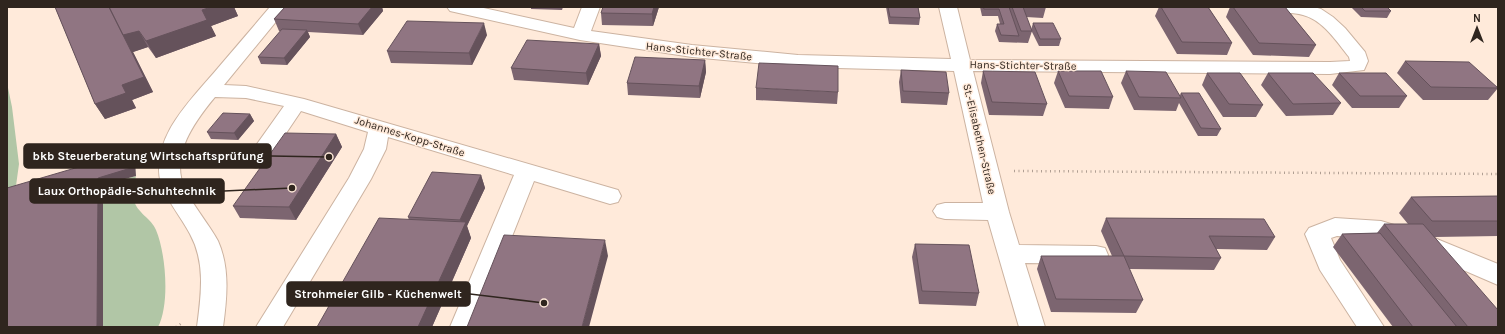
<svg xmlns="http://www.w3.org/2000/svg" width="1505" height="334" font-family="Karla,sans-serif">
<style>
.green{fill:#b1c6a6}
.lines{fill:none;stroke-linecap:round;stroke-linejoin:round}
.minor-casing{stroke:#ccb3a1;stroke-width:2}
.path{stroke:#b09f93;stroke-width:2.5;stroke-dasharray:1 3.5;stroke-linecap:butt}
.minor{fill:#fff;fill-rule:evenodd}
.wall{fill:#7c6570}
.shaded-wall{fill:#65525b}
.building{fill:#907582;stroke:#65525b}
.labels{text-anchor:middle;stroke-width:3;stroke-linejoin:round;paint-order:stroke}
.street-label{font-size:11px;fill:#2f251e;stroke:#ffeada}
.leader{fill:none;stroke:#2f251e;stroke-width:1.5}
.callout-dot{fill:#2f251e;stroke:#ffeada;stroke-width:1.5}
.callout{fill:#2f251e;stroke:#2f251e;stroke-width:1.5}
.callout-label{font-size:12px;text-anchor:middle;font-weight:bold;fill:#fff}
</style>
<rect width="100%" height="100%" fill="#ffeada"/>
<path class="green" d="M7,83l5,24 7,57 -12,87z
M136,176c-1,6 -4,18 -2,24 2,12 18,19 22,30 10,24 14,74 2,97h-55v-142z"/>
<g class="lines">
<defs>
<path id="minor" d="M270,7h18l-64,78 22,1 58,13 314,91 3,6 -3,6 -8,2 -76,-23 -58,146h-26l64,-152 -126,-38 -2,12 -15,30 -88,148h-27l93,-149 15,-29 4,-17 -67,-21 -37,55 -8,2 -8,-2 -3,-5 39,-55 -38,-8 -31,-1c-20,24 -46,59 -30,92 9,18 23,34 33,52 12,27 9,57 5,86h-26c4,-31 9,-64 -7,-93 -9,-17 -22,-32 -29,-50 -12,-46 31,-85 57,-116 17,-20 35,-41 52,-61z
M447,7h32l95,21 8,-21h18l-9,24 101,14 106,10 153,4 -12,-52h18l13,53 360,2 20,-1 -1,-4c-12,-15 -26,-37 -46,-42 -10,-3 -21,-2 -31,-4l-3,-4h45l7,2 12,8 12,11 20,24 3,9 -4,9 -34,4 -357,-3 36,141 10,33 77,1 9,2 3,7 -3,7 -9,2 -71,-1 20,64h-26l-31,-107 -43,-1 -8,-2 -4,-6 4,-6 8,-2h38l-29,-132 -156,-4 -106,-10 -112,-17 -130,-29z
M1335,218l46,3 46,14 71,29v21l-88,-38 -29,-8 -44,-3 -6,2 9,22 44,67h-27l-37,-57 -15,-36 4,-6z"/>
</defs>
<use href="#minor" class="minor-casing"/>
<path class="path" d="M1014,171l484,3
M176,327l6,-4"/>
<use href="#minor" class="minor"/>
</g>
<path class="wall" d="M55,7h179l4,9 -27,10 5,10 -60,22 -8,-11 -15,5 20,40 -21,8 4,8 -31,11 -10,-15z
M285,7h97l1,4 -20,24 -55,-3 2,5 -23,28 -26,-1 -3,-7 23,-26h-2l-5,-12z
M531,7h32l-1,3 -31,-1z
M659,7l-6,19 -51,-1 -1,-12z
M886,7h32l2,11 -1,7 -30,-1z
M980,7h66l-3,11 -17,-1 6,14 -4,12 -29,-1 -4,-11 2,-7h3l-2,-8h-16z
M1159,7h49l24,36 -5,12 -50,-1 -22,-38z
M1230,7h55l31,38 -7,12 -56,-2 -27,-38z
M1351,7h36l4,4 -4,7 -26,-1z
M1033,23l28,16 -2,7h-20l-8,-16z
M487,35l-15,30 -81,-2 -4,-12z
M599,44l2,12 -13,29 -74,-5 -3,-12z
M705,60l1,12 -6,26 -72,-3 -1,-12z
M1405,61l93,27 -10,12h-65l-26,-27z
M901,70l48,23 -2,12 -46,-2 -2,-21z
M983,71l64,33 -4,12 -54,-1 -8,-32z
M1058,71l55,26 -4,12 -44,-1 -11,-25z
M1126,71l54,24 1,-2 40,36 -4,7h-19l-19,-33 -3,8 -42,-1 -13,-27z
M1207,73l56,32 -7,12h-33l-21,-32z
M1268,73l73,30 -8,12 -47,1 -25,-31z
M1339,73l68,23 -8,12h-47l-20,-23z
M756,88l82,4 -1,12 -81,-4z
M250,114l4,7 -16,19 -27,-1 -4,-7z
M336,134l6,13 -46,73 -56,-2 -7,-12z
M481,175l4,13 -18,38 4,12 -39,89h-115l92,-107 -1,-3z
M1498,196v40l-63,1 63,90h-105l-60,-80 9,-13 35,-1 7,-9h24l-9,-11 12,-16z
M1106,218l169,19 -8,13 -51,-1 5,9 -7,12 -85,-1 14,31 -7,13 -85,-1 -14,-43 4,-13h71l-11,-25z
M915,244l64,49 -3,13 -57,-2 -7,-47z"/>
<path class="shaded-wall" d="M109,7l30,24 9,16 -15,5 20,40 -21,8 4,8 -31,11 -10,-15 27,-19z
M211,7h23l4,9 -27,10 5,10 -60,22 -10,-17 56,-31z
M372,7h10l1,4 -20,24 -5,-11z
M654,7h5l-6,19 -1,-12z
M484,23l3,12 -15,30 -3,-12z
M307,30l3,7 -23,28 -3,-7z
M599,44l2,12 -13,29 -2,-12z
M705,60l1,12 -6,26 -1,-12z
M250,114l4,7 -16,19 -4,-7z
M336,134l6,13 -46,73 -7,-13z
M130,152l5,8 1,16 -33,9v142h-8l3,-149z
M481,175l4,13 -18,38 4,12 -39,89h-14l45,-98 -3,-9z
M605,240l3,16 -19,71h-7z"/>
<path class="building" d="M55,7h54l35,70 -22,8 4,8 -31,11z
M109,7h102l-9,3 5,10 -61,21 -7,-10 -16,4z
M285,7h87l-14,17 -84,-5z
M603,7h51l-2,7 -51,-1z
M888,7h30l2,11 -30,-1z
M983,7h26l10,29 -18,-1 -4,-11h7l-5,-15h-15z
M1012,7h11l9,24h-11z
M1161,7h47l24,36 -50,-1z
M1233,7h52l31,38 -57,-2z
M1361,7h26l4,4h-26z
M407,21l77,2 -15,30 -82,-2z
M1033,23h20l8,16h-21z
M282,29l25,1 -23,28 -26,-1z
M527,40l72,4 -13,29 -75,-5z
M635,57l70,3 -6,26 -72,-3z
M1405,61l64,1 29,26 -67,-1z
M759,63l79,3v26l-82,-4z
M901,70l45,2 3,21 -46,-2z
M983,71l52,1 12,32 -55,-2z
M1058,71h43l12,26 -44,-1z
M1126,71l40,1 15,26 -42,-1z
M1207,73h33l23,32 -34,-1z
M1268,73h45l28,30 -48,1z
M1339,73h47l21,23h-47z
M1181,93h18l22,36 -20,-1z
M223,113l27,1 -16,19 -27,-1z
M285,133l51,1 -47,73 -56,-1z
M130,152l1,16 -33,10 -1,148 -2,1h-88v-139z
M432,172l49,3 -21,45 -52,-3z
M1498,196v25h-66l-21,-24z
M379,218l87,4 -48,105h-101z
M1106,218l158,1 11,18 -66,-1 12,22 -97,-2z
M1384,224h39l75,86v17h-30z
M1380,233l77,94h-44l-71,-93z
M504,235l101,5 -23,87h-115z
M915,244l54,1 10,48 -57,-2z
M1041,256h83l19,44 -87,-1z"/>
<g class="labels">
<g class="street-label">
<text transform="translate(699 51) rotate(6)" y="4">Hans-Stichter-Straße</text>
<text transform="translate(1023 65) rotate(1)" y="4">Hans-Stichter-Straße</text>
<text transform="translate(410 136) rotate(17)" y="4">Johannes-Kopp-Straße</text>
<text transform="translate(980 139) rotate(77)" y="4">St.-Elisabethen-Straße</text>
</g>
</g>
<path class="leader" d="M329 157L271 156M292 188L224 191M544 303L470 294"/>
<g class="callout-dot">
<circle cx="329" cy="157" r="4"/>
<circle cx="292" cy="188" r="4"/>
<circle cx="544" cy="303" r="4"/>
</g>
<g class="callout">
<rect x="24" y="144" width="247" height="24" rx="4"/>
<rect x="30" y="179" width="194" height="24" rx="4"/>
<rect x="287" y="282" width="183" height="24" rx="4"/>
</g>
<g class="callout-label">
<text x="148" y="160">bkb Steuerberatung Wirtschaftsprüfung</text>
<text x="127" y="195">Laux Orthopädie-Schuhtechnik</text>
<text x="378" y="298">Strohmeier Gilb - Küchenwelt</text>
</g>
<rect width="1505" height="334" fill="none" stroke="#2f251e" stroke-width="16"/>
<g transform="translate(1477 28)" stroke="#ffeada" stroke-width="3" paint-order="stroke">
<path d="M0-3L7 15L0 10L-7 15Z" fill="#2f251e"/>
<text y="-6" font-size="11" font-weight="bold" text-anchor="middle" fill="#2f251e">N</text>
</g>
</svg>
